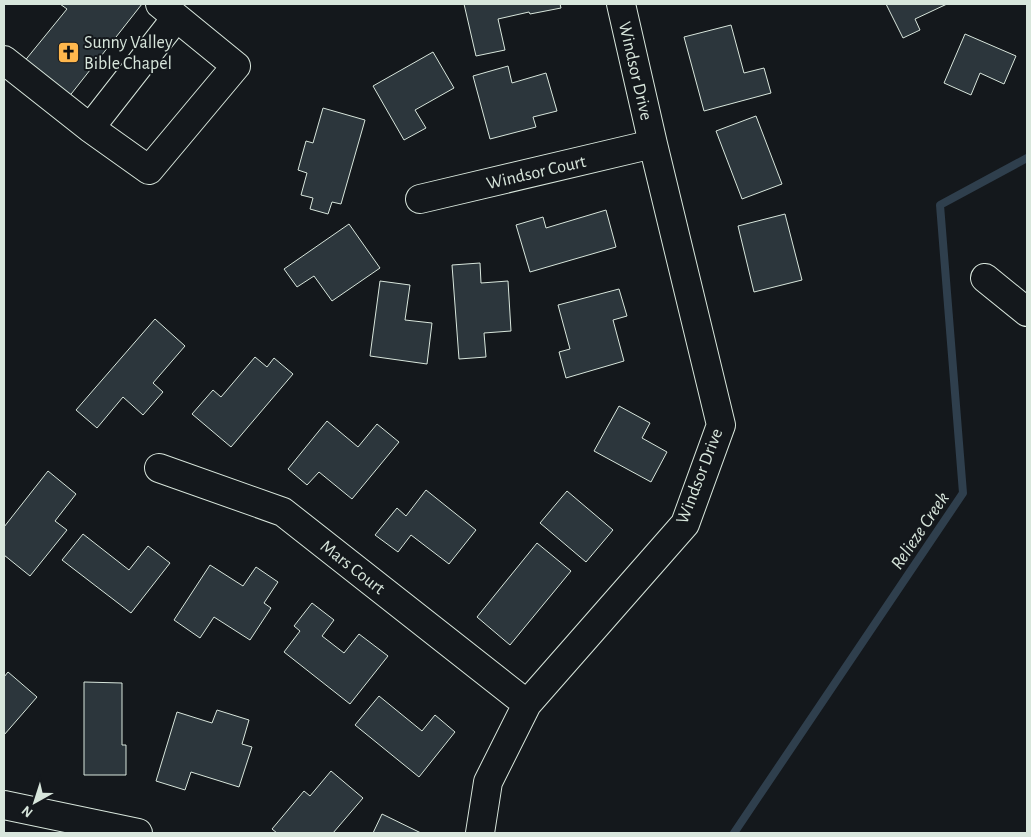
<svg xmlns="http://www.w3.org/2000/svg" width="1031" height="837" font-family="'Alegreya Sans',sans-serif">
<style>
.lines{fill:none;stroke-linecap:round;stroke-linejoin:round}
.stream{stroke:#2f3f4d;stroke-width:8}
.building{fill:#2c363c;stroke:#d8e6dc}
.minor-casing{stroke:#d8e6dc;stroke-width:30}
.minor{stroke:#14181c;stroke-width:28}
.labels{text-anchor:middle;stroke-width:4;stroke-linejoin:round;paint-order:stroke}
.poi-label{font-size:18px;fill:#d8e6dc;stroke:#14181c;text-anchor:start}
.street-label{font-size:18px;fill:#d8e6dc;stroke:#14181c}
.water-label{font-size:19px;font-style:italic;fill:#d8e6dc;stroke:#14181c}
</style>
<rect width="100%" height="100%" fill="#14181c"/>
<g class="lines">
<path class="stream" d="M734,833l229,-340 -23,-288 87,-47"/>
</g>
<path class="building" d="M60,4h82l-74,94 -45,-35 44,-54z
M464,4h96l1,4 -31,6 -1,-2 -31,7 7,31 -29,6z
M886,4h61l-32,15 5,11 -17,8z
M731,25l13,48 20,-5 7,25 -67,18 -20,-74z
M965,34l51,22 -12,28 -24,-11 -9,22 -27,-12z
M433,52l21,36 -39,22 11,18 -22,12 -31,-54z
M508,66l4,17 34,-10 11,38 -24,6 3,10 -46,12 -17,-63z
M323,108l42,12 -24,84 -9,-2 -4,12 -18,-5 3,-11 -12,-3 6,-22 -9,-3 8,-29 7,2z
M756,116l26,68 -40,15 -26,-68z
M606,210l10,37 -86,25 -14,-47 27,-8 3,11z
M785,214l17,66 -48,12 -16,-66z
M349,224l31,44 -48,33 -18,-25 -17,11 -13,-18z
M480,263l1,20 27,-2 3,50 -27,2 2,24 -27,2 -7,-94z
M380,281l30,4 -5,35 27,3 -5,41 -57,-8z
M619,289l8,27 -14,4 11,41 -58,17 -7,-26 11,-3 -12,-44z
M155,319l30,27 -32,37 10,9 -20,23 -20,-18 -26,31 -21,-18z
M255,357l12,10 7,-9 19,16 -62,73 -39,-33 21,-24 8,7z
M619,406l31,17 -8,15 25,14 -16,30 -57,-31z
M327,421l31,26 19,-23 22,18 -47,57 -33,-27 -12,13 -19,-16z
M48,471l28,23 -21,27 12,9 -37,46 -26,-21v-28z
M426,490l50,40 -27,34 -38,-29 -13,17 -23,-17 22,-27 9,8z
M567,491l46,39 -27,32 -46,-39z
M83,534l46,36 19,-24 22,17 -39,50 -69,-53z
M537,543l34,28 -61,74 -33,-28z
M210,565l33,21 13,-19 22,15 -14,21 7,5 -21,32 -36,-23 -14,21 -26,-18z
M312,603l22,17 -12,16 22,17 15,-19 29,22 -38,48 -66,-52 16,-21 -6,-5z
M8,672l29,25 -33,38v-58z
M84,682l38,1v62h4v30h-42z
M379,696l43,35 13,-16 20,17 -36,45 -64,-52z
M217,710l32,10 -7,24 10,3 -13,40 -48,-15 -6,18 -29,-9 21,-69 35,11z
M331,771l32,27 -30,35h-56l-5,-4 32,-38 6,5z
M382,814l39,19h-48z"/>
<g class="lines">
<defs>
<path id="minor" d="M4,60l86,68 59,42 87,-104 -76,-62
M90,128l86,-110
M420,199l233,-55
M985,278l42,34
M159,468l124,44 244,192
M4,805l134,28
M480,833l8,-51 39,-78 158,-180 36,-99 -68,-281 -32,-140"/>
</defs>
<use href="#minor" class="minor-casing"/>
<use href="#minor" class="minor"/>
</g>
<defs>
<symbol id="church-square" viewBox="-11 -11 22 22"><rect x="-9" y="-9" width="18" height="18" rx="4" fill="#ffb74d" stroke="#14181c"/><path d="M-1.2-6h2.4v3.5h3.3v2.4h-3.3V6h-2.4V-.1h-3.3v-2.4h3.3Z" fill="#111"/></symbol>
</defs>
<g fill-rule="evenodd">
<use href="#church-square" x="56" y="40" width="25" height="25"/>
</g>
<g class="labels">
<g class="poi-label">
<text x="84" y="48">Sunny Valley<tspan x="84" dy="21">Bible Chapel</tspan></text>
</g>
<g class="street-label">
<text transform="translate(636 71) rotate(77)" y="6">Windsor Drive</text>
<text transform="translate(536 172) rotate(-13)" y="6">Windsor Court</text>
<text transform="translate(699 476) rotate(-69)" y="6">Windsor Drive</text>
<text transform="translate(353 567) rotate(38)" y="6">Mars Court</text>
</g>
<g class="water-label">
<text transform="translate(919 530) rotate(-56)" y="7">Relieze Creek</text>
</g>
</g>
<rect width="1031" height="837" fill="none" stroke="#d8e6dc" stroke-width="10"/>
<g transform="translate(35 802) rotate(219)" stroke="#14181c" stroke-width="4" paint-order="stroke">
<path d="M0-4L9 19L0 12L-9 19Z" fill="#d8e6dc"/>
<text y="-8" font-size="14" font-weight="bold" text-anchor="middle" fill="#d8e6dc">N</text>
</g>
</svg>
